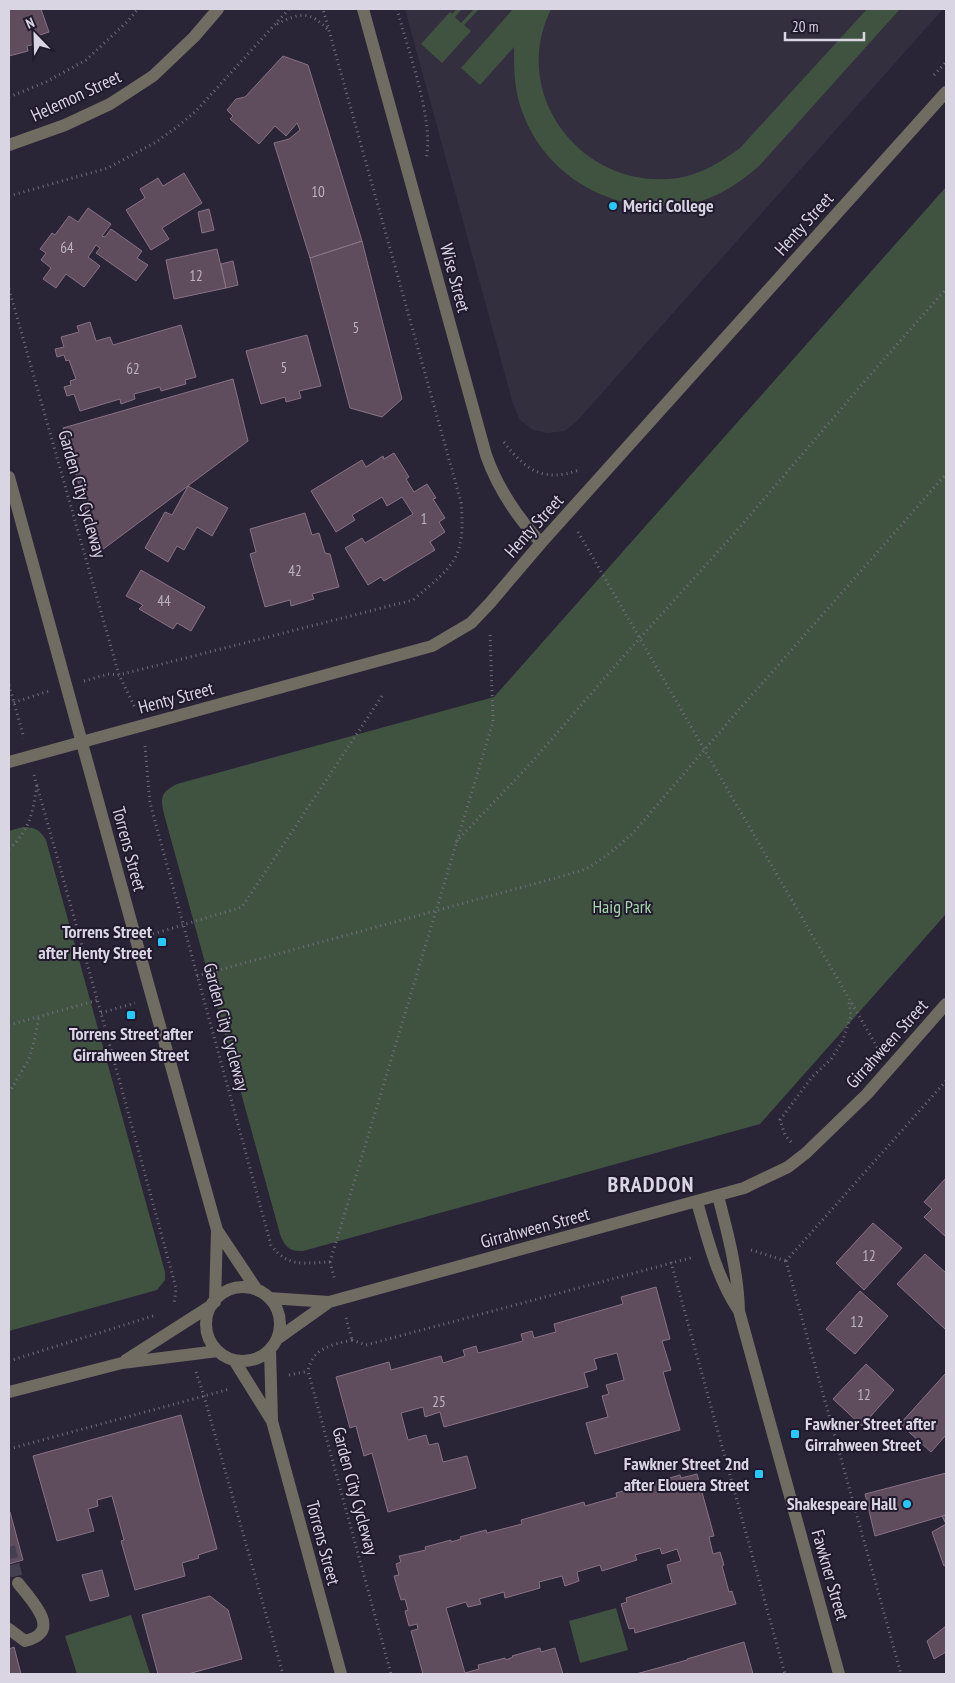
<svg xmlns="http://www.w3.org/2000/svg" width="955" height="1683" font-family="'PT Sans Narrow',sans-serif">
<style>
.education{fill:#342f3f}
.green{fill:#405341}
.building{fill:#5f4c5d;stroke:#877284}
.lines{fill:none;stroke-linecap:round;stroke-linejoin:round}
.minor-tunnel{stroke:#443f51;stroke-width:12;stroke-dasharray:12 6;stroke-linecap:butt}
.path{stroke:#726d7d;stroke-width:3;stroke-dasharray:1 4;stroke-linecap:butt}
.minor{stroke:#706c62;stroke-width:12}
.poi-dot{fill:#26c9fe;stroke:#211a2d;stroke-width:2}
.labels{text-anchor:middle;stroke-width:4;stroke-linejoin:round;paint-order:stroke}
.number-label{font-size:15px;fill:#bab3c1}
.street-label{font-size:18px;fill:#d9d5e2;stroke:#211a2d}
.poi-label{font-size:18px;font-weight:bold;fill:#d9d5e2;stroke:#211a2d;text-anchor:end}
.park-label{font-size:18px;fill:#a5d9a8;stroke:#211a2d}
.district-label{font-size:22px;font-weight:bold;letter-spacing:1px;fill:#d9d5e2;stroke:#211a2d}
</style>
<rect width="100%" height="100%" fill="#2a2437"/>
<path class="education" d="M405,9h538l-365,411 -13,11 -17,2 -15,-3 -13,-10 -7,-16z"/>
<path class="green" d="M457,9h5l-7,8 6,6 13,-14h5l-15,16 7,6 -29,32 -21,-19 29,-32 2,2z
M513,9h38c-43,87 33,183 127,169 24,-4 43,-16 62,-30l127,-139h33l-141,157c-17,15 -36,28 -58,35 -74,20 -153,-17 -179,-90 -8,-21 -8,-42 -8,-64l-34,38 -19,-17z
M946,187v727l-186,210 -457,127c-13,1 -19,-5 -23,-17l-116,-420c-4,-17 -3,-22 13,-30l317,-87z
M23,827c12,0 17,3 23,13l119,432v8l-8,10 -148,41v-500z
M616,1608l12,42 -48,13 -11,-42z
M131,1615l19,59h-73l-12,-38z"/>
<path class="building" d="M9,9h32l8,23 -15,5 2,7 -9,2 1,5 -19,5z
M283,56l25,9 54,176 -52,17 -36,-115 15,-4 11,-9 -3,-7 -11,13 -11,-10 -16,18 -29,-25 3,-3 -6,-6 9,-11 9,-2z
M184,173l18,30 -40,25 7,11 -18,11 -25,-40 19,-12 -5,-9 18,-11 5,8z
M88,208l23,16 -9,12 3,1 6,-8 31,22 -5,7 11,7 -12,16 -40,-28 4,-5 -4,-3 -8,12 12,9 -16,21 -18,-13 -10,14 -13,-9 8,-11 -10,-8 5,-7 -6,-4 12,-16 3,2 14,-19 9,6z
M209,209l5,21 -12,3 -4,-21z
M362,241l40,158 -20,18 -32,-9 -40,-150z
M217,249l9,39 -52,11 -8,-39z
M233,261l5,24 -12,3 -5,-24z
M90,322l6,19 14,-4 3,8 68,-20 15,52 -11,3 1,4 -25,7 -1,-4 -26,7 1,5 -14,5 -1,-5 -40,12 -6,-17 -7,2 -3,-9 7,-2 -1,-4 6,-2 -7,-19 -3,1 -2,-6 -7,2 -2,-8 9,-2 -3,-10 18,-5 -2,-6z
M307,335l14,51 -22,5 2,7 -15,4 -1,-5 -24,7 -15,-53z
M233,379l15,62 -150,112 -35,-125z
M394,453l15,24 -3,2 8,13 13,-8 9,14 -3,1 12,19 -6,4 6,10 -15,10 5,8 -51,31 -3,-4 -13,8 -23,-37 17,-10 3,5 48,-29 -11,-17 -15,9 -5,-9 -30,18 3,5 -19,12 -25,-41 51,-31 4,7 17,-11 1,3z
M188,486l40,22 -16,28 -15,-9 -13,23 -7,-4 -9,16 -23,-14 20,-36 7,3z
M305,513l7,22 7,-2 6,20 5,1 9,33 -27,7 2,5 -23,7 -1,-6 -25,7 -15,-53 6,-2 -6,-23z
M141,570l64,37 -14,24 -14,-8 -4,6 -34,-20 4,-4 -17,-9z
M946,1178v59l-22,-20 8,-8 -8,-7z
M873,1223l29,25 -38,42 -28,-27z
M925,1254l21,19v57l-49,-46z
M656,1287l14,52 -8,2 9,29 -8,2 17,58 -85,24 -9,-31 22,-6 -6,-21 7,-2 -3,-9 18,-5 -7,-27 -23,6 3,10 -13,4 4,14 -144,40 -4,-15 -15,5 -2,-10 -22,6 7,27 18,-5 3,10 9,-2 5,19 24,-6 9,32 -88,24 -16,-59 -8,3 -8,-30 -6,2 -14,-51 53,-15 2,8 50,-14 2,7 22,-7 -2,-6 13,-4 2,7 45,-12 -2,-7 11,-3 2,7 22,-6 -2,-8 69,-20 -2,-7z
M860,1291l28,25 -33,38 -29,-25z
M866,1364l28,26 -32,36 -29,-27z
M946,1373v62l-15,17 -31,-28z
M181,1415l36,134 -19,6 1,3 -17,5 3,13 -50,14 -14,-49 3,-1 -12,-44 -15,4 1,6 -10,3 6,22 -37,10 -24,-85z
M946,1473v42l-71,21 -10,-42z
M697,1474l17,62 -5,1 4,17 7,-2 4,13 -2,1 7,26 3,-1 4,13 -101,29 -1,-5 -5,1 -8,-25 6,-2 -1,-4 46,-15 -5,-18 14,-4 -4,-12 -15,5 -2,-6 -25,7 2,5 -35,11 -2,-6 -23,7 2,9 -14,5 -3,-10 -23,6 1,6 -35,10 -1,-6 -25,7 2,5 -13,3 -2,-5 -20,6 19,65 14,-4 -1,-4 27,-7 1,2 7,-3 -1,-1 28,-8 1,4 14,-4 8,26h-140l-12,-43 7,-2 -1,-5 -8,2 -4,-15 3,-1 -3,-11 -4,1 -7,-24 5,-1 -3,-11 5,-2 -2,-6 27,-6 -1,-3 26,-7v2l10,-3 -1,-2 26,-7 1,3 35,-9 -1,-4 63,-18 1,4 32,-9 -1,-4 64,-18 1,3z
M9,1512h1l13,48 -14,4z
M946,1515v50l-2,1 -12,-34 14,-8 -4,-8z
M102,1570l7,26 -19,5 -8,-26z
M210,1596l18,14 14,49 -54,15h-30l-16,-59z
M946,1626v26l-12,7 -7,-18z
M744,1642l9,32h-117l51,-14v-1z
M14,1647l7,27h-12v-25z"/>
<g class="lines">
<path class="minor-tunnel" d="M9,1547l9,36"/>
<path class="path" d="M397,9c10,38 38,113 29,150
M277,24c22,-11 33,-14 51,6
M934,75l12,-13
M9,97l37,-15 40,-22 42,-39 10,-12
M9,196l99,-28 48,-26 21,-15 19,-16 93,-102
M9,289l110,386 16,33
M504,442c21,28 40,41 75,28
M578,532l302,520
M84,681l24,-7 11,1 294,-75c41,-35 53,-41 48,-98l-138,-493
M9,685l15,53
M9,704l40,-13
M145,746l5,57 121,442c17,23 33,18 59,17
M34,775l67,238 75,275 -2,17
M456,842l75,-79 91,-105 111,-123 144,-168 69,-78
M9,849c21,-19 24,-37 28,-64
M153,934l89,-27 140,-211
M197,976l366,-100 23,-7 20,-13 27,-23 104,-121 209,-238
M101,1013l34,-10
M9,1025l89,-25
M9,1093l20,-34 6,-21 4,-22
M791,1142l-6,-7 -5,-15 32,-43 19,-18 11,-17 9,-26 -2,-14
M751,1250l35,11
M786,1261l115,413
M786,1261l160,-180
M330,1262l163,-540 -3,-90
M330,1262l5,19
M671,1262l114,412
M346,1318l6,22
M352,1340l14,5 328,-88
M352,1340c-20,5 -39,7 -44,31l83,303
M9,1361l147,-46
M196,1372l8,24 79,278
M289,1375l19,-4
M9,1449l221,-60"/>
<path class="minor" d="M363,9l123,446c12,34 30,61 55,88
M9,145l56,-20 45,-21 43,-28 41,-39 24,-28
M9,477l140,510 68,243 40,60
M9,762l423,-116 39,-23 19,-20 51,-60 405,-451
M718,1196c10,38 20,76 21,115l100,363
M697,1202c11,38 20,76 42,109
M206 1324a37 37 0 1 1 74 0a37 37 0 1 1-74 0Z
M269,1298l60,4 415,-114 44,-21 18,-14 61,-59 79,-90
M215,1302l2,-72
M277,1339l52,-37
M270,1350l2,71 69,253
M126,1360l86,-55
M234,1360l38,61
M9,1392l113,-29 96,-12
M9,1629l16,12c39,-9 6,-41 -7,-58"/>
</g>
<g class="poi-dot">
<circle cx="613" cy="206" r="5"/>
<rect x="157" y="937" width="10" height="10" rx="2.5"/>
<rect x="126" y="1010" width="10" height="10" rx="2.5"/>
<rect x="790" y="1429" width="10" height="10" rx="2.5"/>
<rect x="754" y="1469" width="10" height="10" rx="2.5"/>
<circle cx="907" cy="1504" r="5"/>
</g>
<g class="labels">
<g class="number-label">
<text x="318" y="197">10</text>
<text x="67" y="253">64</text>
<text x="196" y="281">12</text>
<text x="356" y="333">5</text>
<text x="284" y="373">5</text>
<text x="133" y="374">62</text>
<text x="424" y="524">1</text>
<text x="295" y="576">42</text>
<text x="164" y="606">44</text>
<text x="869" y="1261">12</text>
<text x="857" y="1327">12</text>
<text x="864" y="1400">12</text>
<text x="439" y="1407">25</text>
</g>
<g class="street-label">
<text transform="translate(76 96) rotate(-25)" y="6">Helemon Street</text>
<text transform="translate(804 224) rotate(-48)" y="6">Henty Street</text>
<text transform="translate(455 278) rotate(75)" y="6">Wise Street</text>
<text transform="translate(82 494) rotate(74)" y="6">Garden City Cycleway</text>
<text transform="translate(534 526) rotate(-48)" y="6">Henty Street</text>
<text transform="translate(176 698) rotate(-15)" y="6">Henty Street</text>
<text transform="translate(129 849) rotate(75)" y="6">Torrens Street</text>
<text transform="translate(226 1027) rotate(75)" y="6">Garden City Cycleway</text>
<text transform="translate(887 1044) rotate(-48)" y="6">Girrahween Street</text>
<text transform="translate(535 1228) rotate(-15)" y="6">Girrahween Street</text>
<text transform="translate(355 1491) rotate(75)" y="6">Garden City Cycleway</text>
<text transform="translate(323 1543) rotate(75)" y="6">Torrens Street</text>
<text transform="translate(830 1575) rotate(74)" y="6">Fawkner Street</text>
</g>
<g class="poi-label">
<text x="623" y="212" text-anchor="start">Merici College</text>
<text x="152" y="938">Torrens Street<tspan x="152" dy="21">after Henty Street</tspan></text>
<text x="131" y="1040" text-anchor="middle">Torrens Street after<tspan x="131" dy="21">Girrahween Street</tspan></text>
<text x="805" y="1430" text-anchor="start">Fawkner Street after<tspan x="805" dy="21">Girrahween Street</tspan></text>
<text x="749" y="1470">Fawkner Street 2nd<tspan x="749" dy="21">after Elouera Street</tspan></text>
<text x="897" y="1510">Shakespeare Hall</text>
</g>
<g class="park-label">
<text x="622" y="913">Haig Park</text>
</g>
<g class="district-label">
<text x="651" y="1192">BRADDON</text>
</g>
</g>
<rect width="955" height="1683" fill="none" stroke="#d9d5e2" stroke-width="20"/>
<g transform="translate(35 35) rotate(337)" stroke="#211a2d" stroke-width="4" paint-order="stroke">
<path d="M0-4L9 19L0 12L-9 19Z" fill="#d9d5e2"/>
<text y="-8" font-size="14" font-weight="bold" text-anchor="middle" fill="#d9d5e2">N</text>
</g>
<path d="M785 32v8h79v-8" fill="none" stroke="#d9d5e2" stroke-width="2.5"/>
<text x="792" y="32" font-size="15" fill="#d9d5e2" stroke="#211a2d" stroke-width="4" paint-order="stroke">20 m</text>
</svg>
